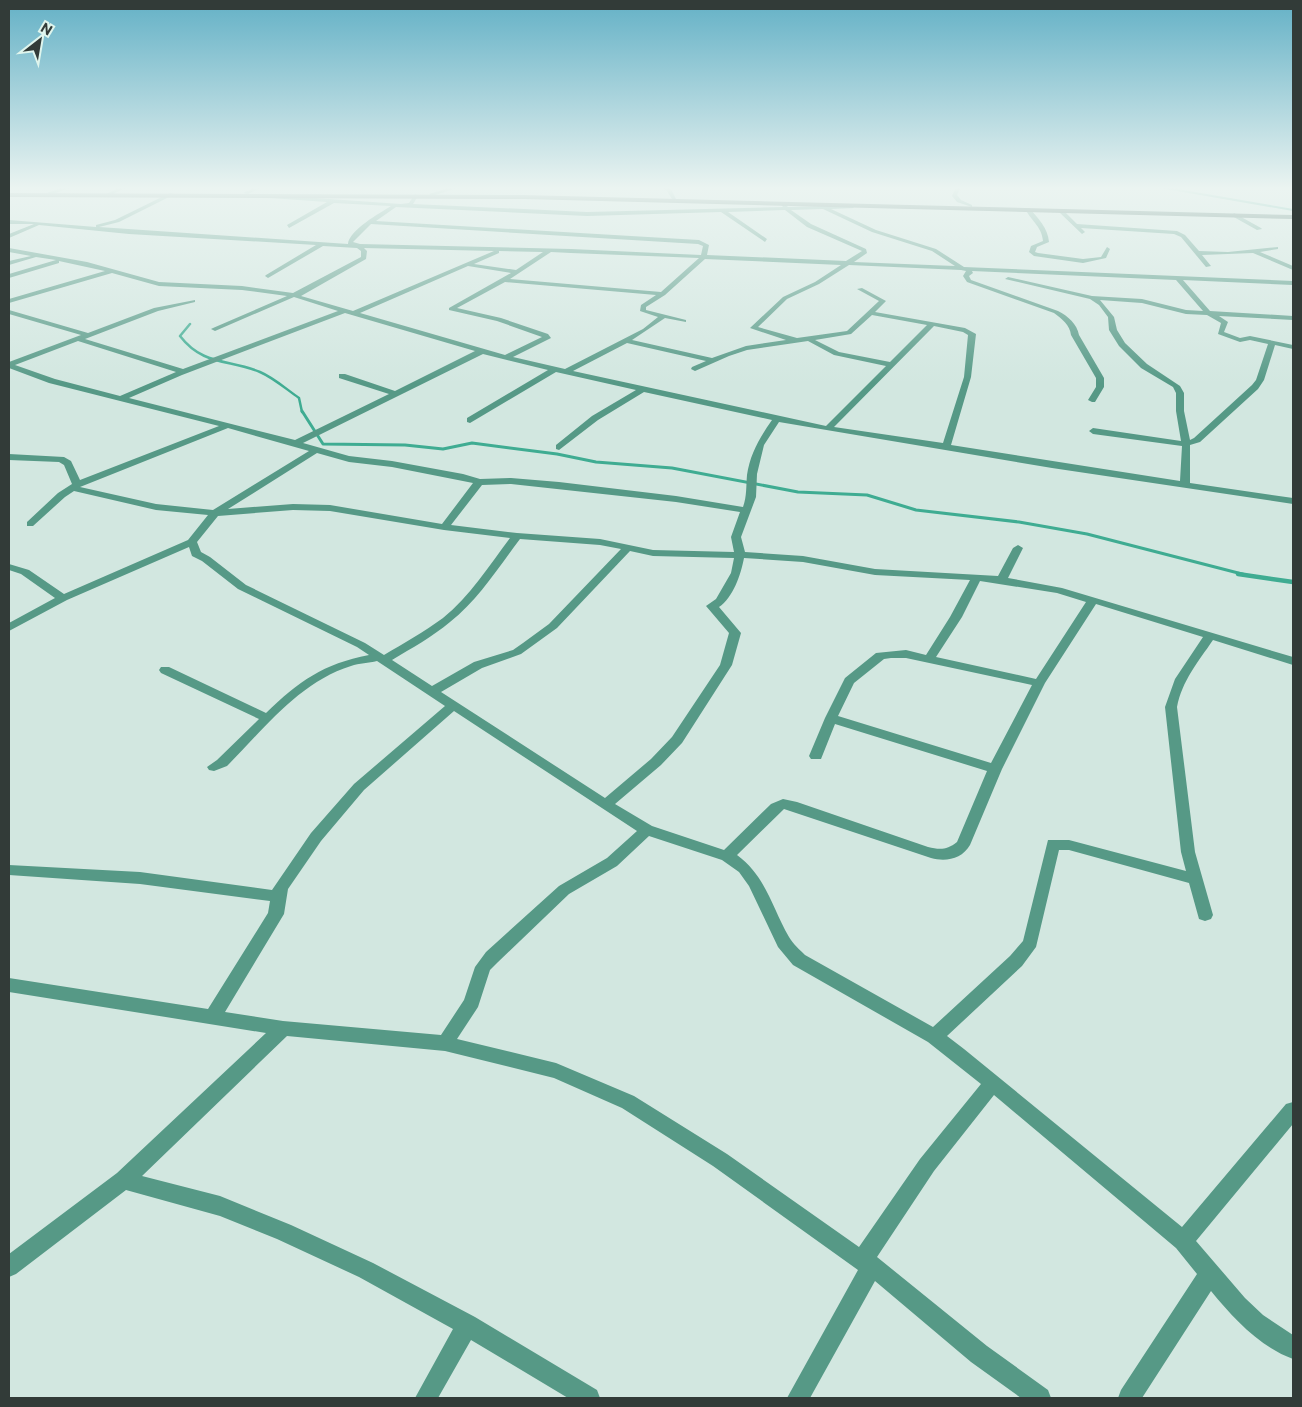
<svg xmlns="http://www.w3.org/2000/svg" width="1302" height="1407" font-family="Commissioner,sans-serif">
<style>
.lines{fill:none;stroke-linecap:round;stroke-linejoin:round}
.stream-far3{stroke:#3fac92;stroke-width:2}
.stream-far2{stroke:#3fac92;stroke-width:2.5}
.stream-far1{stroke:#3fac92;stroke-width:3}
.stream{stroke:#3fac92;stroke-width:4.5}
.minor{fill:#569986;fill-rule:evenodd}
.major{fill:#1d4e42;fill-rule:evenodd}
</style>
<rect width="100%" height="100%" fill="#d2e7e0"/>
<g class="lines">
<path class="stream-far3" d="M1160,187l133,23"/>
<path class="stream-far2" d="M190,324l-10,12c23,30 49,23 80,36 14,6 26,17 39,26l3,14"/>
<path class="stream-far1" d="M302,411l21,33 82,1 38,4 29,-6 85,11 39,8 76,6 126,24 69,3 49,15 103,12 68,12 159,41"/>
<path class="stream" d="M1238,574l55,8"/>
<path class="minor" d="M64,187h8l-22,8 -3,-2z
M121,187h6l-18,9 -5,-1z
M256,187h7l-15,7 -5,-1z
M452,187h8l-28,9 -3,-2z
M662,187l9,2 5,10h-4l-5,-8z
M956,187h5l-4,8 4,5 11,5v2l-15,-5 -5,-6z
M170,193l5,1 -56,28 -20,5 249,17c1,-14 32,-31 43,-38l-57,-3 -45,25 -2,-3 40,-23 -57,-4 2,-3 129,9 8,-1 6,-9 3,2 -5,8 174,8 196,-5 -2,-2 3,-2 4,4 64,-2 2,3 -23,1 45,21 60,19 28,18 329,14v4l-110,-5 27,31 83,5v4l-74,-4 9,6 -4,10 16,6 10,-2 43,9v4l-18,-4 -11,35 -6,9 -58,53 -10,3v38l103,15v6l-241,-36 -273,-46 -15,23 -7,29 -1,23 -15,40 4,15 58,4 72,13 123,7 15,-28 5,-3 5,3 -15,30 54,10 231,69v8l-80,-25c-15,22 -31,41 -36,67l18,145 18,63 -2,4 -6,2 -6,-2 -10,-36 -120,-33h-10l-23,97 -14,19 -75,70 17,13 218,178 104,-123 7,-2v22l-97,117 49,57 18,17 30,20v24c-33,-12 -60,-41 -82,-68l-69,107h-24l3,-8 76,-116 -21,-26 -182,-153 -60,76 -57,86 110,89 61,44 3,8h-30l-50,-36 -96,-81 -65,117h-23l71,-128 -145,-104 -91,-58 -68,-30 -109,-27 -158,-15 -145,140 78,20 71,29 82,38 102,54 122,73 3,8h-32l-97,-58 -33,58h-23l38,-69 -94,-52 -82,-38 -57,-23 -94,-26 -110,84 -7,3v-23l108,-81 149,-140 -257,-41v-14l199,31 60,-96 2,-12 -130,-17 -131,-9v-10l131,7 132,18 39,-57 43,-49 91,-78 -68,-45c-8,2 -18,2 -26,5 -52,16 -88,64 -124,100l-13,5 -5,-1 -2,-3 10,-7 42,-41 -98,-46 -2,-3 2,-3h8l97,46c33,-32 57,-49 103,-58l-12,-8 -119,-58 -36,-28 -10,-5 -3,-9 -122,53 -58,31v-8l46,-25 -34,-24 -12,-4v-6l20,6 35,24 124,-54 20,-25 -52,-5 -82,-19 -9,6 -32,29h-6v-4l31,-29 14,-9 -8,-19 -5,-3 -50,-2v-6l55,3 7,4 9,19 139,-54 -170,-43 -40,-15v-6l72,-27 -72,-21v-4l79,23 66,-25 41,-8v2l-37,9 -73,28 98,30 155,-58 -44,-14 -79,34 -4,-2 2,-1 74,-32 -45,-6 -83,-4 -47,-13 -103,30v-4l96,-28 -46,-10v2l-50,15v-4l47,-14 -20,-3 -27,8v-4l22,-5 -22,-4v-4l78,14 72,20 83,4 51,7 68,-36v-6l-4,-3 -34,-2 -55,32 -3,-2 1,-1 50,-30 -187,-11 -90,-9 -30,13v-4l25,-10h-25v-4l87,7v-2l19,-5zM396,207l191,9 134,-4 44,30 2,-3 -39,-27 57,-2 22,17 55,24 -16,10 -139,-6 2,-10 -10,-5 -323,-19zM823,209l49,23 60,19 23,15 -101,-4 13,-9 -1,-4 -55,-25 -20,-14zM371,224l327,20 5,2 -2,9 -130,-6 -211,-5 -7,-2zM364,248l130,3 -141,60 -52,-15 65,-37 1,-8zM499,251l44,1 -27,18 -42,-6 25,-11zM551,252l20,1 128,5 -38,34 -151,-13zM705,259l136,6 -26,17 -32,15 -33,31 36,12 -40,6 -34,12 -80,-18 33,-22 21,4v-2l-40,-10v-3l19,-12zM849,265l112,5 5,1 -3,5 4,6 87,31c8,6 16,12 17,22l25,43v9l-8,13 4,2h3l9,-15v-9l-25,-43c-2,-11 -11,-19 -21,-24l-87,-31 -2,-4 4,-3 -1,-2 204,9 27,31 -17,-1 -44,-11 -50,-3 -84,-19 -3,2 85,20 9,6 9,12 1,13 10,16 22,22 32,19 3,6v18l5,30 -88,-13 -4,3 4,3 89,12 -2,35 -229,-36 20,-68 5,-43 -11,-6 -90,-16 11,-11 -24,-13 -5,1 22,12 -32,30 -50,7 -39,-11 29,-28 32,-15zM468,266l43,7 -62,35v2l48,11 45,16 -37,18 -145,-42zM505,282l151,13 -15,10 -1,6 18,6 -15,12 -78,40 -52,-12 38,-19 -3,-4 -47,-16 -44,-10zM1100,300l42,3 44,11 21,1 14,8 -3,11 22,8 10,-2 18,4 -12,36 -4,5 -58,53 -4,2 -6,-29v-18l-4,-7 -33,-22 -22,-21 -8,-13 -3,-13zM345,313l130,38 -80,40 -50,-17h-6v4l50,16 -94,46 -166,-42 53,-23zM872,315l55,10 -37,37 -51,-10 -24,-12 36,-6zM934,326l29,6 5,3 -4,42 -21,66 -109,-16zM78,341l95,30 3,1 -56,24 -65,-17 -40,-14zM808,341l26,14 52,11 -60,60 -253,-55 54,-28 79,18 -14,6 -1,2 4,2 34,-15 18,-6zM483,354l65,16 -81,48v4l3,1 86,-51 80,18 -44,26 -36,29v4l3,1 39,-30 46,-28 128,28c-12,17 -22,34 -25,55 -1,11 0,21 -4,32l-67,-11 -117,-14 -48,-4 -31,1 -17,-5 -71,-13 -43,-5 -46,-13zM228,428l81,23 -96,59 -57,-6 -76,-17zM317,453l32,9 43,5 81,16 -31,41 -112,-19 -37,-1 -65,5zM511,484l165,18 64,10 -9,25 3,15 -81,-2 -53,-11 -83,-6 -66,-8 31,-40zM293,510l37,1 114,19 66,8c-21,28 -40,58 -67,80 -19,14 -39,25 -59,37l-19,-12 -119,-58 -36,-28 -9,-5 -4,-10 21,-26zM520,539l80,6 21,4 -72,75 -26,19 -10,7 -39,12 -42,24 -40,-26c20,-12 40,-23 58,-38 28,-22 48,-54 70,-83zM630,551l23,5 81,2 -3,15 -15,26 -10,7 23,27 -9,32 -48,72 -21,22 -46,39 -164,-106 41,-24 39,-14 36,-26zM744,558l59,4 72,13 95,5 -20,37 -24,38 -20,-5 -30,3 -31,25 -20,40 -16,38 2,3h10l14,-35 152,47 -30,71c-10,8 -17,8 -29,5l-131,-45 -14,-3 -12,5 -47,46 -72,-24 -37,-22 46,-39 21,-22 50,-78 9,-32 -22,-26c14,-9 22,-33 25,-49zM980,581l77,12 29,9 -50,77 -100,-22 26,-40zM1096,604l107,33 -28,42 -10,28 16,145 5,19 -117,-31h-21l-25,101 -13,15 -77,71 -128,-72c-5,-5 -12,-11 -16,-18 -17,-29 -23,-61 -52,-82l47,-46 147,49c15,4 31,1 39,-13l32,-76 43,-86zM891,658h15l126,27 -41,78 -153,-47 16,-33 30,-24zM454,711l183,120 -30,27 -48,28 -73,66 -11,15 -11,33 -23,35 -158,-14 -58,-9 59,-98 4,-25 33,-48 43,-51zM649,836l73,24 17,12 10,14 29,61 15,18 135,77 53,42 -61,75 -61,88 -132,-93 -93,-58 -78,-33 -99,-24 21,-32 12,-37 8,-8 71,-68 48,-28z
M1025,208h4c9,10 19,20 20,34l-12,5 -2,5 3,1 45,6 18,-2 6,-10 3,2 -4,9 -23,5 -49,-7 -5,-4 2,-6 12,-5c-1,-15 -14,-22 -18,-33z
M1059,210h4l14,14 100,7 8,4 14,16 29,1 50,-5v2l-18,3 33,14v4l-40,-17 -51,2 9,11 -5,1 -25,-30 -7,-3 -93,-6 4,4 -3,2 -23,-22z
M1234,213l27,15 1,1 -5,1 -25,-14z"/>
<path class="major" d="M9,193l515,2 769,20v4l-769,-20 -515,-2z"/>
</g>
<linearGradient id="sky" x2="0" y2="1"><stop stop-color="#64b1c6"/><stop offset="0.49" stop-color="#ebf4f1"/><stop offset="1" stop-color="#ebf4f1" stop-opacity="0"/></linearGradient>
<rect width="1302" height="384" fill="url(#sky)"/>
<rect width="1302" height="1407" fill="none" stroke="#323b38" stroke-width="20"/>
<g transform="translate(40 40) rotate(31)" stroke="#dff5ed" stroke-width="4" paint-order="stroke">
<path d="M0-4L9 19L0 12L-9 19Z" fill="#323b38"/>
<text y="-8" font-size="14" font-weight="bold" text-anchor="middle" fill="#323b38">N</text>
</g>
</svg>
